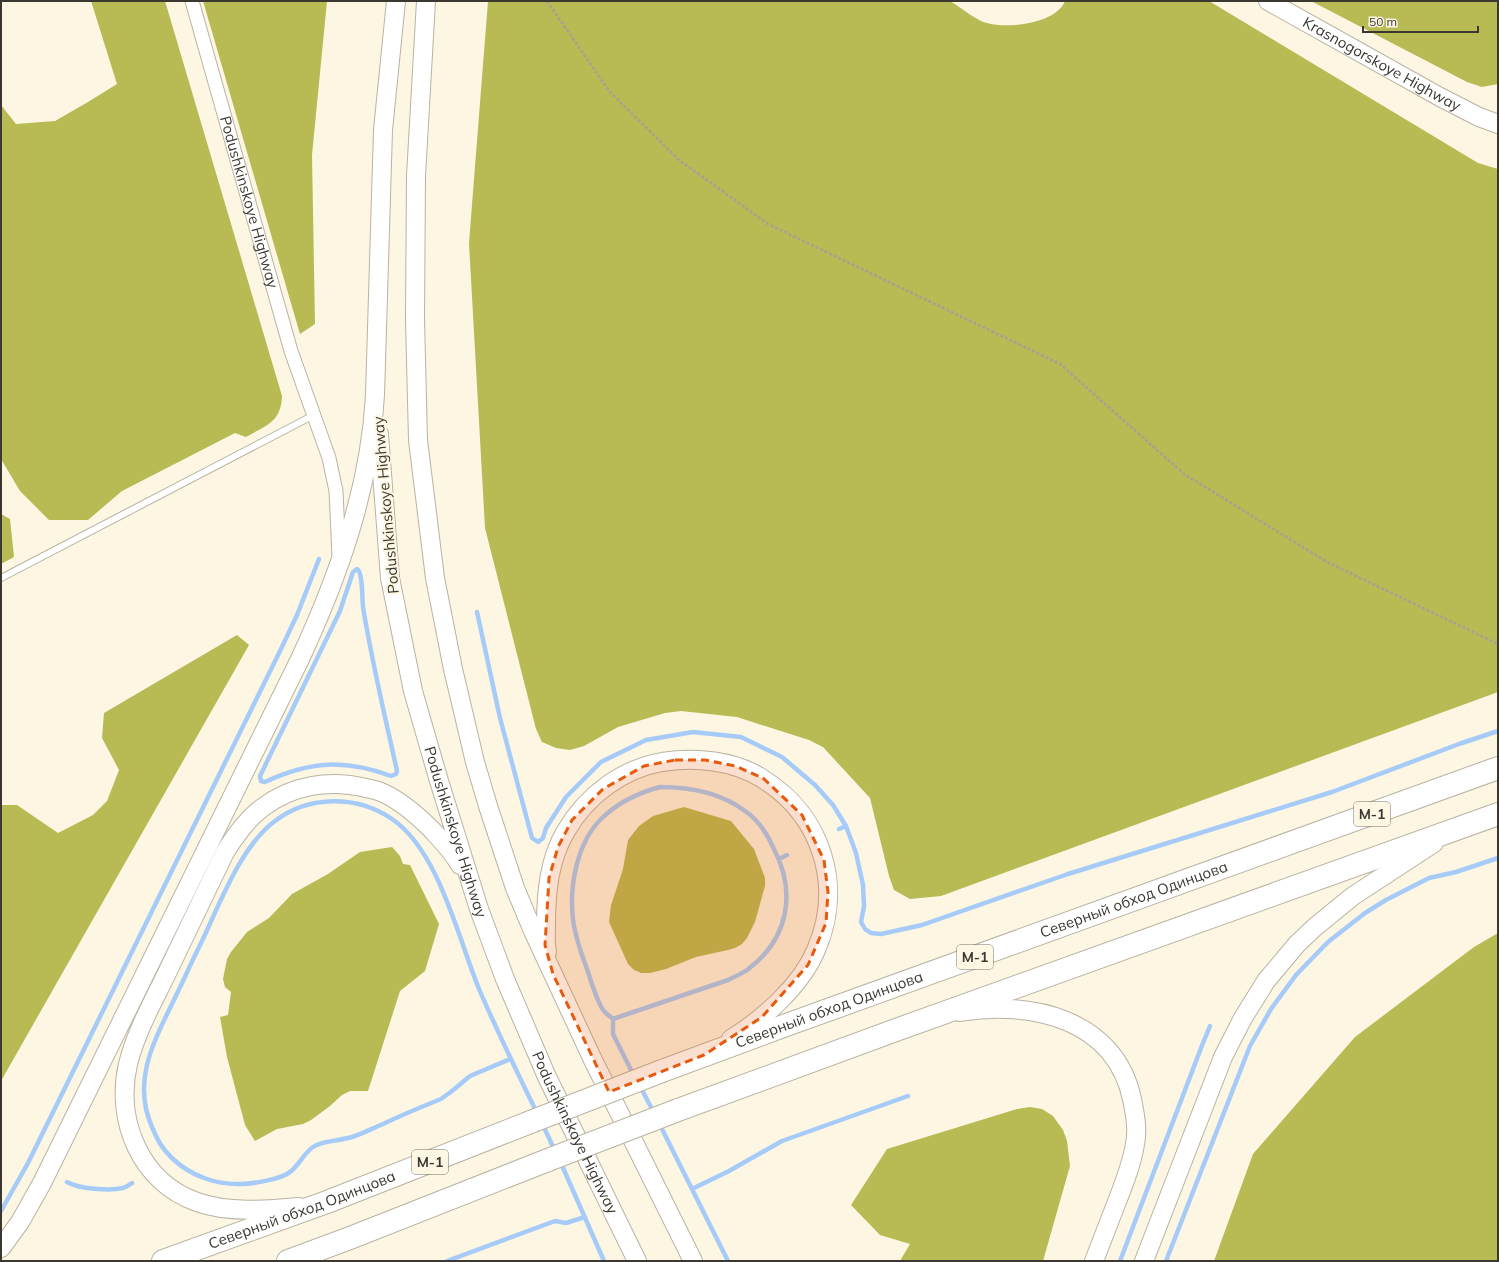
<svg xmlns="http://www.w3.org/2000/svg" width="1499" height="1262" font-family="Mulish,sans-serif">
<style>
.forest{fill:#b8ba54}
.lines{fill:none;stroke-linecap:round;stroke-linejoin:round}
.stream{stroke:#a7cbf8;stroke-width:4.5}
.lane-casing{stroke:#b9b3a2;stroke-width:8}
.street-casing{stroke:#b9b3a2;stroke-width:15}
.secondary-casing{stroke:#b9b3a2;stroke-width:20}
.highway-casing{stroke:#b9b3a2;stroke-width:24}
.path{stroke:#a5a193;stroke-width:2.5;stroke-dasharray:3 2;stroke-linecap:butt}
.lane{stroke:#fff;stroke-width:6}
.street{stroke:#fff;stroke-width:13}
.secondary{stroke:#fff;stroke-width:18}
.highway{stroke:#fff;stroke-width:22}
.highway-bridge-casing{stroke:#b9b3a2;stroke-width:24;stroke-linecap:butt}
.highway-bridge{stroke:#fff;stroke-width:22}
.marked{fill:#e8590c;fill-opacity:0.2;stroke:#e8590c;stroke-width:3;stroke-dasharray:8 5;stroke-linejoin:round}
.labels{text-anchor:middle;stroke-width:4;stroke-linejoin:round;paint-order:stroke}
.shield{fill:#fcf6e3;stroke:#757166;stroke-width:1}
.shield-label{font-size:14px;font-weight:bold;fill:#3b3831}
.street-label{font-size:15px;fill:#3b3831;stroke:#fcf6e3}
</style>
<rect width="100%" height="100%" fill="#fcf6e3"/>
<path class="forest" d="M91,1h74l117,395c-1,27 -16,29 -36,41l-11,-4 -113,58 -34,29h-39l-29,-29 -19,-32v-354l15,19 39,-3 33,-19 29,-18z
M203,1h124l-15,154 3,169 -15,10z
M488,1h462c10,6 27,20 37,22 20,6 69,1 78,-22h144l269,162 20,6v523l-557,204 -31,3 -16,-9 -5,-14 -19,-78 -47,-51 -14,-7 -72,-23 -56,-6 -16,2 -47,14 -34,19 -14,4 -14,-2 -14,-6 -6,-13 -51,-201 -16,-285z
M1311,1h187v83l-16,3 -15,-5z
M1,514l9,5 4,38 -13,7z
M237,635l12,10 -248,436v-276h16l41,28 35,-18 14,-14 12,-31 -17,-32 2,-25z
M684,807l47,14 23,28 11,29v8l-10,36 -8,16 -5,6 -7,4 -7,2 -32,7 -30,12 -16,4h-9l-7,-3 -6,-6 -19,-42 2,-17 12,-36 5,-29 11,-14 14,-10z
M392,847l8,9 3,8 7,1 29,59 -14,47 -25,20 -32,100h-18l-8,4 -12,11 -19,14 -8,4 -26,5 -22,12 -10,-16 -18,-68 -7,-40 8,-2 3,-23 -6,-5 -2,-8 4,-20 4,-7 16,-20 22,-14 23,-24 36,-20 32,-22z
M1498,933v328h-284l39,-107 102,-117 119,-90z
M1030,1107l12,2 11,7 10,14 4,11 3,25 -27,95h-143l10,-17 -30,-9 -29,-30 36,-56 130,-40z"/>
<g class="lines">
<path class="stream" d="M357,569c6,3 5,31 6,38 9,56 22,109 34,164l-1,3 -5,2c-47,-17 -81,-15 -126,6l-4,-1 -1,-5 80,-165 13,-39z
M477,612l23,106 32,120 6,4 5,-4 3,-10 20,-31 35,-35 45,-22 47,-8 48,5 41,20 33,28 18,20 13,21 10,27 7,32 1,21 -3,16 4,7 6,4 10,1 41,-9 146,-51 264,-82 127,-48 39,-13
M660,787c30,0 60,5 85,24 12,8 22,23 28,36 24,45 16,92 -26,123 -6,4 -13,7 -19,10l-115,39c-3,-3 -7,-5 -9,-8 -6,-6 -14,-33 -17,-42 -6,-16 -12,-33 -14,-50 -4,-33 4,-76 28,-100 16,-16 37,-26 59,-32z
M839,829l7,-3
M779,859l8,-4
M613,1019v15l21,42
M510,1059l-40,17 -18,15 -11,8c-20,8 -39,16 -58,25 -10,4 -21,10 -31,13 -12,4 -29,3 -39,10 -9,6 -14,18 -23,25 -8,7 -38,12 -49,12 -24,1 -50,-8 -68,-25 -11,-10 -15,-18 -21,-32 -19,-43 -1,-80 18,-119 11,-22 21,-45 32,-67 18,-38 39,-95 73,-120 34,-26 82,-26 117,-2 47,32 66,119 87,170 18,42 38,83 58,124
M640,1086l14,27
M542,1123l13,28
M659,1123l69,138
M560,1161l44,100
M67,1182c12,7 43,9 56,6 3,-1 6,-3 9,-5
M692,1189l37,-18 53,-30 126,-45
M1,1211l27,-48 253,-514 16,-34 22,-56
M447,1261l108,-40 11,2 19,-6
M1120,1261l81,-213 9,-22
M1166,1261l84,-215 21,-37 25,-34 32,-33 37,-29 21,-13 43,-22 27,-6 42,-14"/>
<defs>
<path id="lane" d="M1,578l313,-163"/>
<g id="street">
<path id="s1" d="M192,1l99,350 38,107 7,33 3,65"/>
</g>
<g id="secondary">
<path d="M426,1l-10,175 -1,144 3,120 17,138 18,91 22,93 13,44 27,82 18,43 59,127 101,203"/>
<path id="s2" d="M1268,1l172,96 39,20 19,7"/>
<path id="s3" d="M379,434l11,144 23,113 26,90 40,128 26,70 42,98 90,184"/>
<path d="M547,952c-2,-9 -1,-18 -1,-27 0,-32 3,-66 20,-94 20,-35 56,-62 96,-69 33,-5 72,-2 101,17 59,37 81,107 53,171 -15,36 -53,69 -85,89"/>
<path d="M960,1012c71,-12 155,7 172,87 3,15 6,30 3,45 -3,19 -10,37 -17,55 -8,21 -16,41 -24,62"/>
<path d="M299,1207c-32,3 -72,6 -102,-5 -57,-20 -82,-82 -69,-138 8,-32 24,-60 38,-89 20,-41 39,-82 59,-123 10,-16 22,-33 37,-44 30,-23 67,-29 104,-20 5,1 10,2 15,4 19,8 36,23 51,38 10,11 21,22 28,35"/>
<path d="M1,1248l19,-26 22,-39 258,-524c39,-84 70,-171 75,-264l8,-265 13,-129"/>
<path d="M1144,1261l79,-204 20,-39 23,-37 31,-37 18,-17 38,-31 81,-53"/>
</g>
<g id="highway">
<path id="s4" d="M662,1071l116,-43 720,-260"/>
<path d="M678,1110l218,-80 602,-216"/>
<path id="s5" d="M163,1261l164,-59 206,-81"/>
<path d="M288,1261l62,-23 198,-78"/>
</g>
</defs>
<use href="#lane" class="lane-casing"/>
<use href="#street" class="street-casing"/>
<use href="#secondary" class="secondary-casing"/>
<use href="#highway" class="highway-casing"/>
<path class="path" d="M547,1l62,90 70,69 89,64 292,140 124,110 143,88 171,82"/>
<use href="#lane" class="lane"/>
<use href="#street" class="street"/>
<use href="#secondary" class="secondary"/>
<use href="#highway" class="highway"/>
<defs>
<path id="highway-bridge" d="M533,1121l129,-50
M548,1160l130,-50"/>
</defs>
<use href="#highway-bridge" class="highway-bridge-casing"/>
<use href="#highway-bridge" class="highway-bridge"/>
</g>
<path class="marked" d="M675,760h30l30,6 28,12 39,37 22,45 4,32 -2,31 -18,42 -46,52 -58,38 -95,37 -56,-118 -8,-29 4,-67 9,-31 14,-27 31,-31 41,-23z"/>
<g class="labels">
<g class="shield">
<rect x="1354" y="802" width="36" height="24" rx="3"/>
<rect x="957" y="945" width="36" height="24" rx="3"/>
<rect x="412" y="1150" width="36" height="24" rx="3"/>
</g>
<g class="shield-label">
<text x="1372" y="819">М-1</text>
<text x="975" y="962">М-1</text>
<text x="430" y="1167">М-1</text>
</g>
<g class="street-label">
<text dy="5" stroke="none"><textPath href="#s2" startOffset="130">Krasnogorskoye Highway</textPath></text>
<text dy="5" stroke="none"><textPath href="#s1" startOffset="209">Podushkinskoye Highway</textPath></text>
<text transform="translate(386 505) rotate(-95)" y="5">Podushkinskoye Highway</text>
<text dy="5" stroke="none"><textPath href="#s3" startOffset="407">Podushkinskoye Highway</textPath></text>
<text dy="5" stroke="none"><textPath href="#s4" startOffset="502">Северный обход Одинцова</textPath></text>
<text dy="5" stroke="none"><textPath href="#s4" startOffset="178">Северный обход Одинцова</textPath></text>
<text dy="5" stroke="none"><textPath href="#s3" startOffset="731">Podushkinskoye Highway</textPath></text>
<text dy="5" stroke="none"><textPath href="#s5" startOffset="148">Северный обход Одинцова</textPath></text>
</g>
</g>
<rect width="1499" height="1262" fill="none" stroke="#3b3831" stroke-width="4"/>
<path d="M1363 26v6h115v-6" fill="none" stroke="#3b3831" stroke-width="2"/>
<text x="1369" y="26" font-size="12" fill="#3b3831" stroke="#fcf6e3" stroke-width="3" paint-order="stroke">50 m</text>
</svg>
